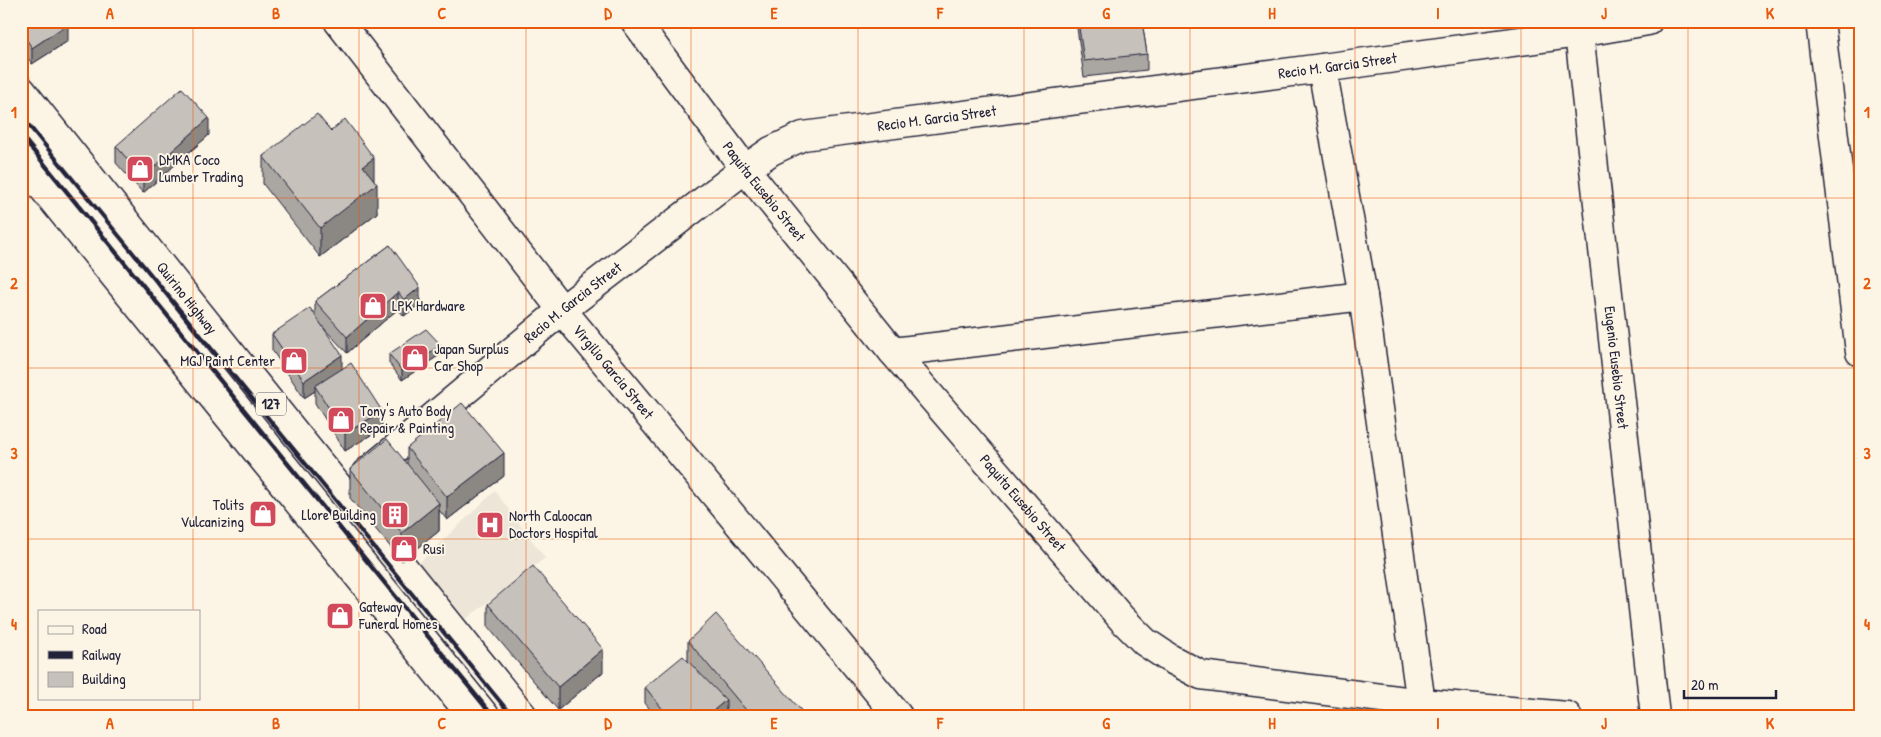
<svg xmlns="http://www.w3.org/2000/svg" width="1881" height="737" font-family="'Patrick Hand',sans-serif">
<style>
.built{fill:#ece5d8}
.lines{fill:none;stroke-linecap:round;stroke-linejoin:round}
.minor-casing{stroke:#22223b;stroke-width:31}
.major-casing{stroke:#22223b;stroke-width:31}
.minor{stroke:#fcf5e5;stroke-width:28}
.major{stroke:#fcf5e5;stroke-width:28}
.rail{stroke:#22223b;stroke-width:4}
.wall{fill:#aaa6a1;stroke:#22223b}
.shaded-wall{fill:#8b8783;stroke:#22223b}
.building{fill:#c6c1bb;stroke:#22223b}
.grid{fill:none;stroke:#e8590c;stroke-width:1;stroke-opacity:0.55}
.labels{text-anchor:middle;stroke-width:4;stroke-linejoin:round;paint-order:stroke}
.shield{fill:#fcf5e5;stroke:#63616e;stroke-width:1}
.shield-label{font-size:14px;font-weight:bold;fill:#22223b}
.street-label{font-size:15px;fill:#22223b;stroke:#fcf5e5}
.poi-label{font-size:15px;fill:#22223b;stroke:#fcf5e5;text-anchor:start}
.neatline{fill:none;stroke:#e8590c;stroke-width:2}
.grid-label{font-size:16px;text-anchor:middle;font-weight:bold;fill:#e8590c}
</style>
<rect width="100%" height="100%" fill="#fcf5e5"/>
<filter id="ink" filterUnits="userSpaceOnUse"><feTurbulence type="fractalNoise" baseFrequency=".02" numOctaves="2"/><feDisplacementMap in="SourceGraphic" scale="10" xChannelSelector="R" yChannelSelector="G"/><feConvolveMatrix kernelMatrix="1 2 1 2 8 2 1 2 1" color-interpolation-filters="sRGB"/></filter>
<g filter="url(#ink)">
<path class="built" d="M495,491l50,67 -79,61 -47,-56z"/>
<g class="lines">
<defs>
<g id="minor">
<path id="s1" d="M338,21l224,289 336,406"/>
<path id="s2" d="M635,21l110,148 148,183 229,267 23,23 24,16 32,17 220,28 146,13"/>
<path id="s3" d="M1571,21l8,12 76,683"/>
<path d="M1820,21l40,331"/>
<path d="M1322,68l41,228 58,407"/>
<path d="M893,352l470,-56"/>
<path id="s4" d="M366,473l196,-163 183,-141 26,-18 32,-15 519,-68 257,-35 69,-12"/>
</g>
<g id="major">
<path id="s5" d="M21,90l204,256 298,370"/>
<path d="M21,161l451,555"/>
</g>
</defs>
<use href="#minor" class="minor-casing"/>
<use href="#major" class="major-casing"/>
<use href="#minor" class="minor"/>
<use href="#major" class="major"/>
<path class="rail" d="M21,116l491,600
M21,135l472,581"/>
</g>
<path class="wall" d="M21,21l47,20 -36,23 -11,-17z
M1076,21h66l5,33v16l-63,7z
M331,131l43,50 3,32 -57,44 -57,-73v-28z
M209,135l-66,58 -27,-30v-17z
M390,245l30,59 -16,12 -6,-7 -51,44 -25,-27 20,43 40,59 -37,23 -30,-48v-12l-11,7 -32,-48v-16l43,-19v-14z
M389,354h52l-39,26 -13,-17z
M407,448l97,28 -57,44 -8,-10v21l-37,30 -52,-63v-29l57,-5z
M488,604l115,68 -45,38 -70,-83z
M688,641l118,75h-74l-6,-7v7h-71l-10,-13v-16l43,-25z"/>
<path class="shaded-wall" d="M68,24v17l-36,23v-16z
M209,118v17l-66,58v-16z
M374,158v28l3,-2v29l-57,44v-29l43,-62z
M420,287v17l-16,12v-16z
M398,292v17l-51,44v-16z
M441,345v9l-39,26v-9z
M342,355v17l-27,14v5l-11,7v-17z
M382,411v17l-37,23v-17z
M504,453v23l-57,44v-23z
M439,503v28l-37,30v-28z
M603,649v23l-45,38v-23z
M726,700v16h-19z"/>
<path class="building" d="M21,21h46l1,3 -36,24 -11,-17z
M1078,21h64l5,33 -63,7z
M182,88l27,30 -66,59 -27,-31z
M317,114l14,17 14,-12 29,39 -11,8 14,18 -57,44 -57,-72z
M390,245l30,42 -16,13 -6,-8 -51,45 -32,-36z
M310,308l32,47 -38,26 -32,-47z
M426,329l15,16 -39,26 -13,-17z
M351,363l31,48 -37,23 -30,-48z
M462,403l42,50 -57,44 -40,-49z
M387,439l52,64 -37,30 -52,-64z
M533,566l70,83 -45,38 -70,-83z
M716,614l90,102h-55l-63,-75z
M683,656l43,44 -19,16h-39l-23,-29z"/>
</g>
<path class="grid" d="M193,21v590M359,21v695M526,21v695M691,21v695M858,21v695M1024,21v695M1190,21v695M1355,21v695M1521,21v695M1688,21v695M21,198h1839M21,368h1839M21,539h1839M193,698v18"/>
<defs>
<symbol id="shop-square" viewBox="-11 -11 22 22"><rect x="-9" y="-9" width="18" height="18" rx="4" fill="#d1495b" stroke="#fcf5e5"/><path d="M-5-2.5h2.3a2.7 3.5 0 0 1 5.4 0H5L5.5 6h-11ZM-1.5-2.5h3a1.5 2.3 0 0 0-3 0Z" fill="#fff"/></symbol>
<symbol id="building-square" viewBox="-11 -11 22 22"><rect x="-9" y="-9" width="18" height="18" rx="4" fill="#d1495b" stroke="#fcf5e5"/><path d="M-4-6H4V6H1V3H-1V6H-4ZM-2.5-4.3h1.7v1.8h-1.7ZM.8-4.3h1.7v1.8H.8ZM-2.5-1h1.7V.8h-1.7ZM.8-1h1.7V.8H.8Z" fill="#fff"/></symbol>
<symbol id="hospital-square" viewBox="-11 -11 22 22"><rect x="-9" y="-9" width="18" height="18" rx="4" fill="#d1495b" stroke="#fcf5e5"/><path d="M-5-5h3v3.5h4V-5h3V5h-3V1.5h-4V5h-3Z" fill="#fff"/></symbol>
</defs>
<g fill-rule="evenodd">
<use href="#shop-square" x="124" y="153" width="32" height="32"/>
<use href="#shop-square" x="357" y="290" width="32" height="32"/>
<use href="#shop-square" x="399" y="342" width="32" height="32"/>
<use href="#shop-square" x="278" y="345" width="32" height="32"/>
<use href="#shop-square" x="325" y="404" width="32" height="32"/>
<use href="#shop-square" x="247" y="498" width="32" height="32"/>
<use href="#building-square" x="379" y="499" width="32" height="32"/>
<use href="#hospital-square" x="474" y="509" width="32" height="32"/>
<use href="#shop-square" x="388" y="533" width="32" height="32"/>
<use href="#shop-square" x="324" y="600" width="32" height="32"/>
</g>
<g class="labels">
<rect class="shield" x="256" y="392.5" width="30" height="23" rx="4"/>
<g class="shield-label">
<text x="271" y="409">127</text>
</g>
<g class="street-label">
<text dy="5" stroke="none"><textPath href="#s4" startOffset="1092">Recio M. Garcia Street</textPath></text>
<text dy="5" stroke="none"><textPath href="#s4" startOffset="688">Recio M. Garcia Street</textPath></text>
<text dy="5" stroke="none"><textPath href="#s2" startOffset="214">Paquita Eusebio Street</textPath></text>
<text dy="5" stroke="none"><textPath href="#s5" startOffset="266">Quirino Highway</textPath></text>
<text dy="5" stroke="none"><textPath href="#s4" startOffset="268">Recio M. Garcia Street</textPath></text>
<text dy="5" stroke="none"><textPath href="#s3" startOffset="351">Eugenio Eusebio Street</textPath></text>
<text dy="5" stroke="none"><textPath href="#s1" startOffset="446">Virgilio Garcia Street</textPath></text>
<text dy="5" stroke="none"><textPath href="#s2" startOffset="619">Paquita Eusebio Street</textPath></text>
</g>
<g class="poi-label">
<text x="159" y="165">DMKA Coco<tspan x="159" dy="17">Lumber Trading</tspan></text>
<text x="392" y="311">LPK Hardware</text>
<text x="434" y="354">Japan Surplus<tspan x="434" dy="17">Car Shop</tspan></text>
<text x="275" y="366" text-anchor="end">MGJ Paint Center</text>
<text x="360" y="416">Tony's Auto Body<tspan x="360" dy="17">Repair &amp; Painting</tspan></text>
<text x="244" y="510" text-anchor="end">Tolits<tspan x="244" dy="17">Vulcanizing</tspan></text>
<text x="376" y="520" text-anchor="end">Llore Building</text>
<text x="509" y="521">North Caloocan<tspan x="509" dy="17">Doctors Hospital</tspan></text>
<text x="423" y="554">Rusi</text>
<text x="359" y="612">Gateway<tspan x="359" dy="17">Funeral Homes</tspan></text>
</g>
</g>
<rect width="1881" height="737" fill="none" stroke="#fcf5e5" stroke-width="55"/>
<rect x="38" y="610" width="162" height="90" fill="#fcf5e5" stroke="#a5a1a1"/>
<rect x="48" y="626" width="25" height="8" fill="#fcf5e5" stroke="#a5a1a1"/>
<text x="82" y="634" font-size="15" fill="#22223b">Road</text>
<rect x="48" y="651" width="25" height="8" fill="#22223b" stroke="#a5a1a1"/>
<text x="82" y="660" font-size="15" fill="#22223b">Railway</text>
<rect x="48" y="672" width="25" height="15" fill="#c6c1bb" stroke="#a5a1a1"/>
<text x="82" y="684" font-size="15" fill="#22223b">Building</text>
<path d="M1684 690v8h92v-8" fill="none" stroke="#22223b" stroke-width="2.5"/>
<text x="1691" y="690" font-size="15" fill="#22223b" stroke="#fcf5e5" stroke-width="4" paint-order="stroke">20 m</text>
<rect x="28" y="28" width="1826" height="682" class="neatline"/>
<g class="grid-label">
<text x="110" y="19">A</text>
<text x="276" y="19">B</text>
<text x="442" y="19">C</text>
<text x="608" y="19">D</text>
<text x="774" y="19">E</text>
<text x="940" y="19">F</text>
<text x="1106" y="19">G</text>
<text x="1272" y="19">H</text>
<text x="1438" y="19">I</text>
<text x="1604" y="19">J</text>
<text x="1770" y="19">K</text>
<text x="14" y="118">1</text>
<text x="1867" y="118">1</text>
<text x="14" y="289">2</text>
<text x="1867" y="289">2</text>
<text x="14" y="459">3</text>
<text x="1867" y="459">3</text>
<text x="14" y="630">4</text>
<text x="1867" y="630">4</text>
<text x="110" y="729">A</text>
<text x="276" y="729">B</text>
<text x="442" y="729">C</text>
<text x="608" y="729">D</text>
<text x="774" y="729">E</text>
<text x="940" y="729">F</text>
<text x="1106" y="729">G</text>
<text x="1272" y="729">H</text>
<text x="1438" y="729">I</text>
<text x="1604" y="729">J</text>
<text x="1770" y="729">K</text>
</g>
</svg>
